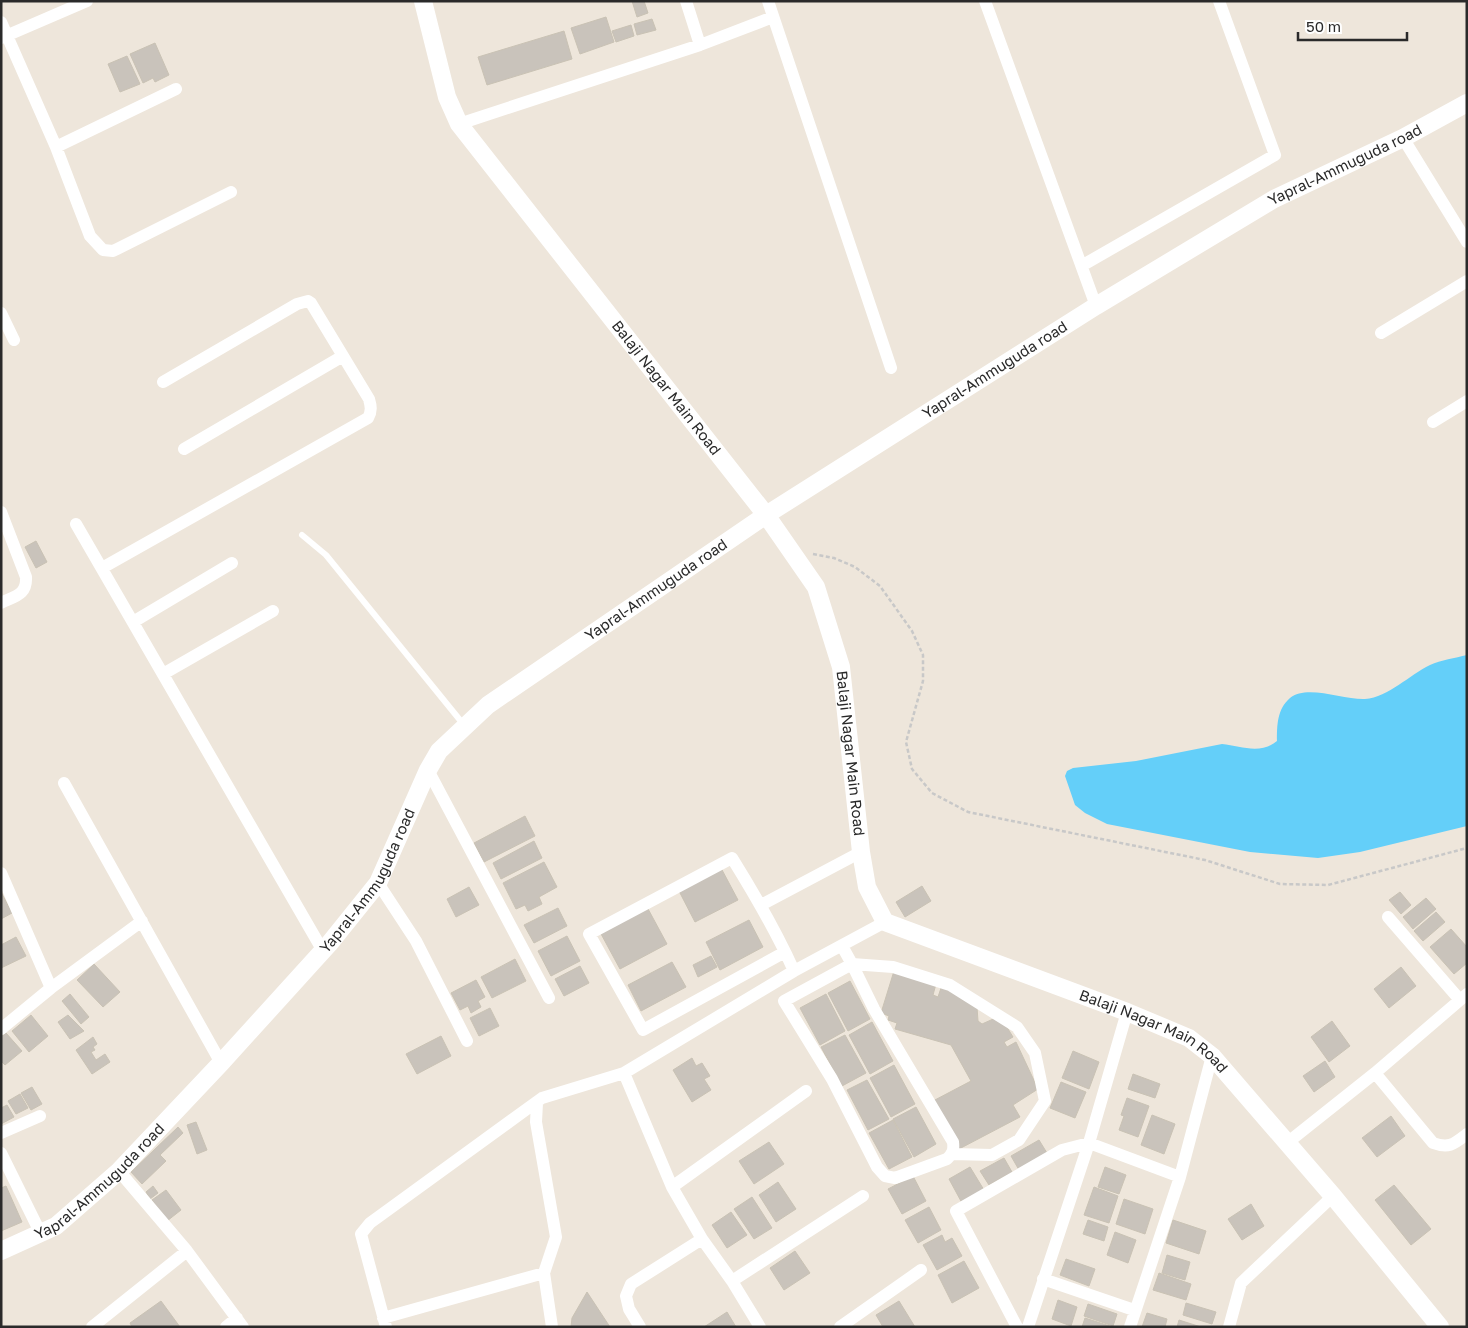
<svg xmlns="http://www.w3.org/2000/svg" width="1468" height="1328" font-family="'Golos Text',sans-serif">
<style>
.water{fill:#64cff9}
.building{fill:#c9c3bb;stroke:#c9c2b4}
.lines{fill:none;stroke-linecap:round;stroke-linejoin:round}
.path{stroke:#c8c8c8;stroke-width:2.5;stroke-dasharray:4 2.5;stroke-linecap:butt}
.lane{stroke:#fff;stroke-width:6}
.street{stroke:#fff;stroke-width:12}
.secondary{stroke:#fff;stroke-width:18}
.labels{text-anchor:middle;stroke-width:4.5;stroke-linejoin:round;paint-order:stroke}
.street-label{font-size:15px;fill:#2a2a2a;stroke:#fff}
</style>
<rect width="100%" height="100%" fill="#eee6db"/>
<path class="water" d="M1467,655v171l-107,26 -42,6 -68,-6 -143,-28 -22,-11 -10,-8 -10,-29 2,-5 6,-3 63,-7 86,-17c19,2 38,11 55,-3 0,-15 0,-32 13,-43 17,-14 54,2 75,1 24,-2 44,-24 65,-34 11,-5 25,-7 37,-10z"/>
<path class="building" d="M632,1h12l4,12 -11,4z
M606,17l8,25 -34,12 -9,-26z
M652,19l4,11 -19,5 -3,-11z
M631,25l3,11 -18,6 -4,-11z
M564,31l8,28 -85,26 -9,-28z
M155,43l14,32 -14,7 -2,-4 -10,5 -13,-29z
M127,56l13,28 -20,8 -12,-28z
M36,541l11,21 -11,6 -11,-21z
M525,816l10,20 -51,26 -10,-19z
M534,841l8,17 -41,21 -8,-16z
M544,862l13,25 -18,10 3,7 -14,7 -3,-6 -9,4 -13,-26z
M721,868l17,32 -43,22 -16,-31z
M922,886l9,15 -26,16 -9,-15z
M469,887l10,18 -23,12 -9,-18z
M1,892l11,21 -11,6z
M1400,892l11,13 -10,9 -12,-14z
M1426,898l10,11 -23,20 -10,-12z
M647,907l20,37 -47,25 -20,-37z
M558,908l9,18 -33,17 -10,-18z
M1436,912l9,10 -22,19 -9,-10z
M749,920l14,27 -43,23 -14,-28z
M1451,929l16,18v16l-13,11 -24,-27z
M567,936l13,25 -29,15 -13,-25z
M16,937l10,19 -25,12v-23z
M711,956l6,11 -19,10 -5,-12z
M515,959l11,22 -34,17 -11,-21z
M672,962l14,25 -45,24 -13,-26z
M94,964l26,28 -17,15 -26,-27z
M580,966l9,17 -25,13 -9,-17z
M1401,967l15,19 -27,22 -15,-19z
M894,971l42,13 -3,11 5,2 4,-12 35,22 1,14 4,3 18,-8 13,21 -9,5 3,5 9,-5 22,47 -25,16 7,12 -61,32 -26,-48 38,-20 -20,-36 -56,-16 2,-6 -9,-3 1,-4 -8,-3z
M476,980l9,17 -7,4 3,6 -10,6 -3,-7 -8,4 -9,-17z
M850,981l20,38 -22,12 -20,-38z
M70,994l19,23 -8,7 -19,-23z
M826,994l19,37 -25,14 -20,-37z
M490,1008l9,18 -20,10 -9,-18z
M31,1015l17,21 -19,16 -17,-21z
M68,1015l16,16 -14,8 -12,-17z
M1332,1021l18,25 -21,16 -18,-25z
M872,1022l21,39 -23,13 -21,-39z
M6,1033l16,18 -17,14 -4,-4v-24z
M845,1035l21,38 -24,13 -21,-39z
M441,1036l10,20 -34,18 -11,-20z
M93,1037l4,7 -4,3 2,3 -4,2 5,8 9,-6 5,8 -18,12 -16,-24z
M1073,1051l26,11 -10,27 -27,-11z
M692,1058l4,8 6,-3 8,13 -6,3 7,11 -19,12 -19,-32z
M1325,1061l10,16 -21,15 -11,-16z
M894,1065l21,39 -24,13 -21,-39z
M1133,1074l27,10 -5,14 -27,-9z
M867,1080l22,39 -21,11 -21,-40z
M1061,1082l25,10 -11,26 -25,-10z
M32,1087l10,17 -11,6 -10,-17z
M20,1094l8,14 -12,6 -8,-13z
M1127,1098l22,8 -11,31 -19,-7 5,-14 -3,-1z
M7,1105l7,12 -13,7v-16z
M916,1107l20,37 -22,13 -21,-38z
M1152,1115l23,9 -11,30 -23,-9z
M1391,1116l14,20 -28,21 -15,-19z
M893,1120l19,37 -23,12 -20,-36z
M196,1122l11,28 -10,4 -10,-29z
M178,1127l5,6 -23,22 6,6 -24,23 -11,-12z
M1039,1140l8,13 -28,17 -8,-14z
M769,1142l15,22 -30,20 -15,-23z
M1004,1158l8,14 -23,13 -9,-14z
M970,1167l14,23 -22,13 -13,-24z
M1105,1167l21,8 -7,19 -21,-7z
M913,1176l13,25 -24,13 -14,-25z
M778,1182l18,27 -20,13 -17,-27z
M1394,1185l37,44 -20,16 -36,-45z
M6,1186l16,36 -21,9v-43z
M153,1186l5,7 -8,6 -4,-7z
M1094,1187l24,9 -9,27 -25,-8z
M166,1190l15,20 -14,11 -15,-21z
M752,1197l20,31 -18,11 -20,-30z
M1124,1199l29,10 -8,25 -29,-10z
M1251,1204l13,22 -22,14 -14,-21z
M929,1207l12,23 -23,13 -13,-23z
M731,1212l16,23 -20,13 -15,-23z
M1088,1220l20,7 -4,14 -21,-7z
M1173,1220l33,11 -7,23 -33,-11z
M1115,1232l21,8 -8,23 -21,-8z
M942,1235l3,7 7,-4 10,18 -25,14 -14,-25z
M795,1251l15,22 -26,17 -14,-22z
M1167,1255l23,7 -5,18 -23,-7z
M1066,1259l29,10 -6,17 -29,-11z
M964,1261l15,27 -27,15 -14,-28z
M1159,1273l32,11 -5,16 -33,-10z
M587,1292l23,35h-39l1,-9z
M1058,1300l19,7 -6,19 -19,-7z
M161,1301l19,26h-48l-2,-4z
M899,1301l16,26h-32l-7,-12z
M1186,1303l30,9 -4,12 -29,-9z
M1088,1304l29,10 -4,12 -29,-10z
M727,1312l9,15h-32z
M1147,1313l20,6 -2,8h-23z
M1085,1318l28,9h-31z
M1179,1320l22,7h-24z"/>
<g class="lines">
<path class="path" d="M813,554l21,4 21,9 25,19 32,45 11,24v26l-17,61 6,27 20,24 36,19 237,48 75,24 48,1 139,-37"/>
<path class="lane" d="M302,535l24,20 138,170"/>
<path class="street" d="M686,1l14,44
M768,1l123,367
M985,1l111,305
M1,22l55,125 34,89 13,14 10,1 118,-59
M1,38l86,-37
M459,124l241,-79 73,-28
M1403,138l64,104
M56,147l120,-58
M1083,265l192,-110 -56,-154
M1,313l13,27
M1381,333l86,-52
M1433,422l34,-21
M184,449l159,-93
M1,512l25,65c1,18 -11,19 -25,26
M76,524l247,427
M102,568l266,-150c4,-7 3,-12 1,-19l-58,-96 -3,-2 -11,3 -134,78
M133,622l99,-59
M163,674l110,-63
M428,770l121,228
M64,783l157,280
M1,873l50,115
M378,883l38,58 51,100
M761,905l100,-53
M1388,917l72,83
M842,946l10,18 41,3 57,18 67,42 18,26 10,48 -26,39 -27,15 -40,-1
M785,952l-142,78 -54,-96 143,-76c23,37 44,73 62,113
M852,964l22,45 79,133c1,8 0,11 -6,17l-52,19 -10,-2 -8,-9 -45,-88 -48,-78z
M1,1029l50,-41 91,-67
M624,1073l48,114 30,52 -71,45 -5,12 3,13 11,18
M1375,1073l58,70c16,6 21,1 34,-9
M537,1103l-1,19 20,115 -12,36 8,54
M1,1133l39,-17
M1287,1143l88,-70 92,-79
M1,1153l40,81
M119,1171l68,80 56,76
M672,1187l134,-96
M702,1239l30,42
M1043,1279l91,31
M383,1318l161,-45
M92,1327l95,-76
M226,1327l11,-9
M386,1327l-25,-93 9,-11 172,-125 82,-25 170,-102 91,-49
M760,1327l-28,-46 131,-85
M840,1327l81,-57
M1017,1327l-61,-116 106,-61 27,-7 91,34
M1028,1327l61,-184 38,-131
M1130,1327l50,-150 32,-121
M1229,1327l12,-44 92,-87"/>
<g class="secondary">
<path id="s1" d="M423,1l24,96 12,27 307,391 50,72 25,80 20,185 6,35 18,35 242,90 62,26 23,18 121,140 107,131"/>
<path id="s2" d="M1,1251l55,-25 63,-55 102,-108 108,-119 49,-61 50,-113 11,-19 49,-46 278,-190 330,-209 178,-107 129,-61 64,-35"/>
</g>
</g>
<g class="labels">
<g class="street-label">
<text dy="5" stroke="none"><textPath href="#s2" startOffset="1758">Yapral-Ammuguda road</textPath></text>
<text dy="5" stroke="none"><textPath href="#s2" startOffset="1352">Yapral-Ammuguda road</textPath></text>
<text dy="5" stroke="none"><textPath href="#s1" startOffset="464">Balaji Nagar Main Road</textPath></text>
<text dy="5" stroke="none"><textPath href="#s2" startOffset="948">Yapral-Ammuguda road</textPath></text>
<text dy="5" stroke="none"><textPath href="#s1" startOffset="884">Balaji Nagar Main Road</textPath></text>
<text dy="5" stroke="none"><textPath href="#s2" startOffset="528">Yapral-Ammuguda road</textPath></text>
<text dy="5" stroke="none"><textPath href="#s1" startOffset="1349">Balaji Nagar Main Road</textPath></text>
<text dy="5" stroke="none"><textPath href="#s2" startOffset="122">Yapral-Ammuguda road</textPath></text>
</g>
</g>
<rect width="1468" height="1328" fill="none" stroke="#2a2a2a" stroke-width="5"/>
<path d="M1298 32v8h109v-8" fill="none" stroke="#2a2a2a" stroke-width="2.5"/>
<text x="1306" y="32" font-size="15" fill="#2a2a2a" stroke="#ffffff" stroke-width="4" paint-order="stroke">50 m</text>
</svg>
